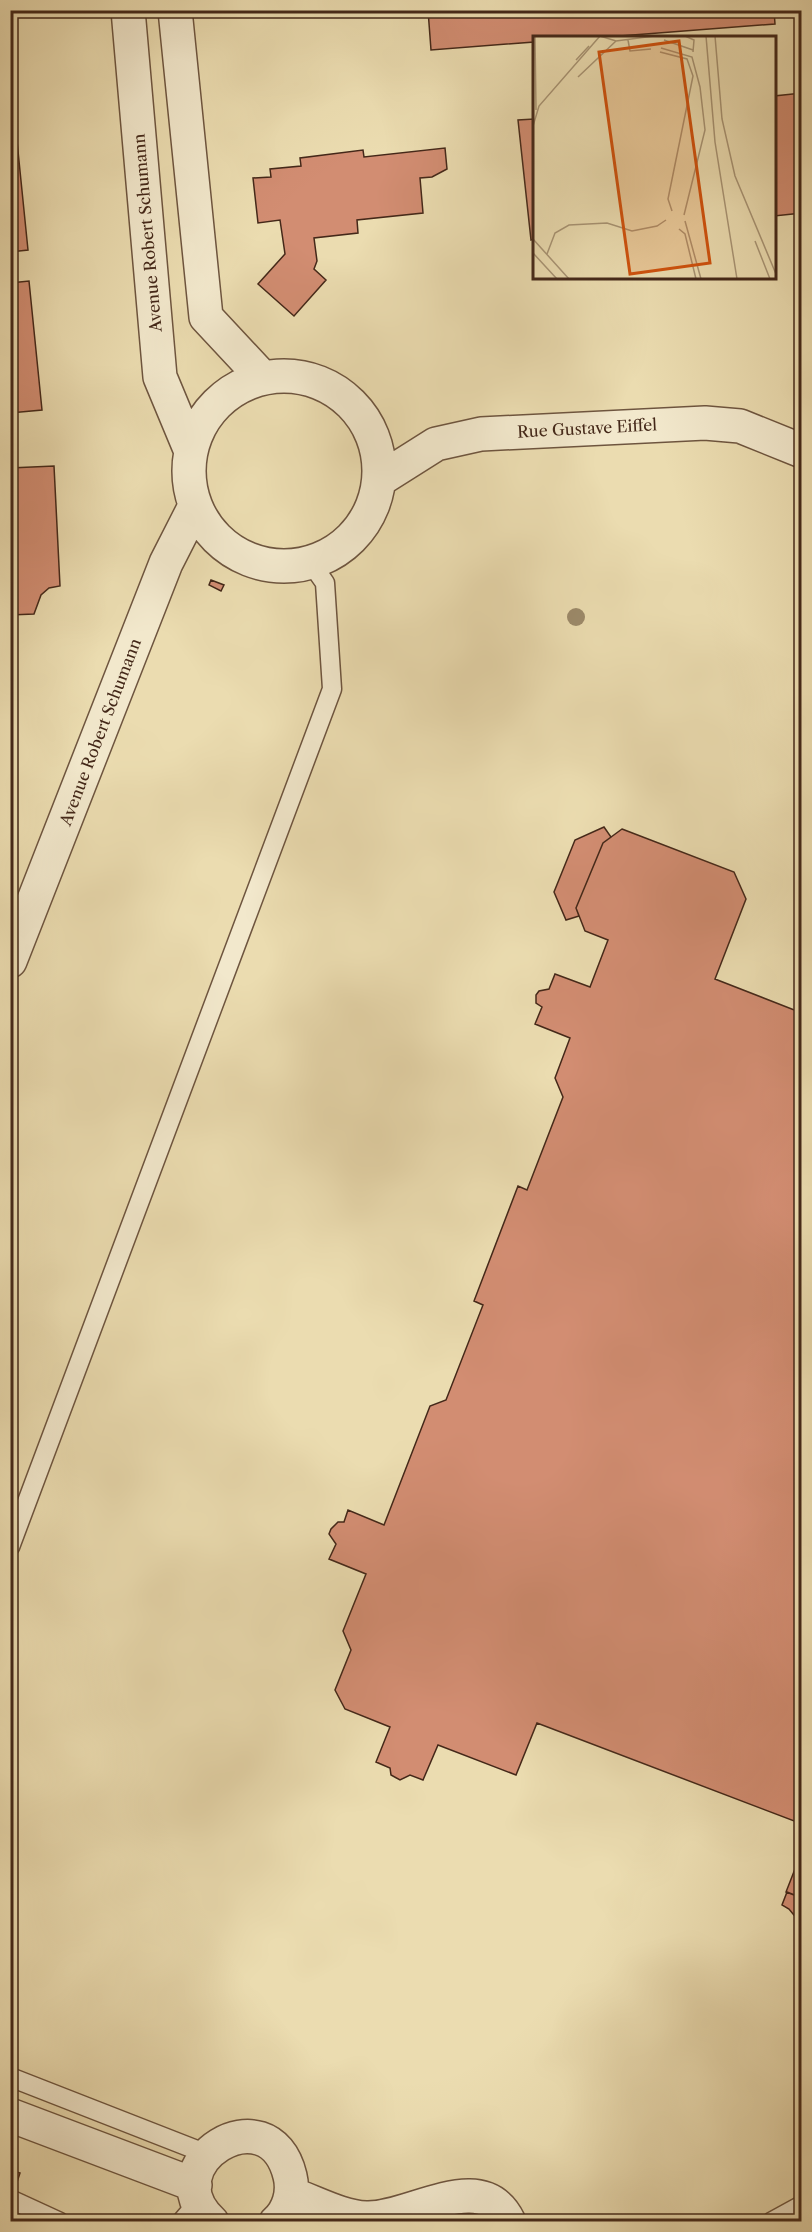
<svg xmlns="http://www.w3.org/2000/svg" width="812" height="2232" font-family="'Libre Caslon Text',serif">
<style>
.building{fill:#d28d72;stroke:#442819;stroke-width:1.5}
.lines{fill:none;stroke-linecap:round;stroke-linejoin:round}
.lane-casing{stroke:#6e553f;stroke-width:21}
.street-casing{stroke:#6e553f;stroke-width:36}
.lane{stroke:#f2e8cc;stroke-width:18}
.street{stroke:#f2e8cc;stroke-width:33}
.tree{fill:#9c8a6a}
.labels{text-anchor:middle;stroke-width:4.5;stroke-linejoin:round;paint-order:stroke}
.street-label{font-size:16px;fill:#442819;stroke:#f2e8cc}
.inset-road{fill:none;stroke:#a89474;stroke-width:1.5}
.view{fill:#cf520e;fill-opacity:0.15;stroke:#cf520e;stroke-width:3}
.inset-edge{fill:none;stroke:#442819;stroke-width:3}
</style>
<rect width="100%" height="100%" fill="#ebdcb0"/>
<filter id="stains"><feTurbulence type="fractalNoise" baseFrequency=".00333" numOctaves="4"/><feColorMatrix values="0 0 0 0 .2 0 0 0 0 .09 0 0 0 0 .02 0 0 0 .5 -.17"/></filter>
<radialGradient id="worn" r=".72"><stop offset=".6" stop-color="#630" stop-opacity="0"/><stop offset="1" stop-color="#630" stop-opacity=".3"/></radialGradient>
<path class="building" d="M428,10h346l1,14 -181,14h-60v4l-103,8z
M10,72l18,178 -18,2z
M802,93v120l-28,3v-120z
M534,119v120l-3,1 -13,-120z
M445,148l2,21 -15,8 -12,1 3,35 -66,7 1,13 -44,5 3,23 -3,8 12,11 -32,36 -36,-32 27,-30 -5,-34 -22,3 -5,-45 18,-1 -1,-8 31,-3 -1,-8 63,-8 1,7z
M29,281l13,129 -32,3v-130z
M54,466l6,120 -11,2 -8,7 -7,19 -24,1v-147z
M211,580l13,5 -3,6 -12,-6z
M604,827l7,10 -8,6 -27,65 3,8 -13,4 -12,-28 21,-52z
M622,829l112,43 12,27 -31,80 87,34v811l-265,-101 -21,52 -78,-30 -15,35 -13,-5 -10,5 -9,-5 -1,-7 -14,-6 14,-35 -45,-18 -10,-19 16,-40 -8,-19 23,-57 -37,-15 7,-15 -7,-10 2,-5 7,-7h6l4,-12 36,15 46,-119 16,-6 37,-95 -9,-4 44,-115 9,4 36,-93 -8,-19 15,-40 -35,-14 7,-17 -6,-4v-8l3,-4 10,-2 6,-15 35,13 18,-47 -23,-9 -9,-23 27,-65z
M802,1851v47l-16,-6z
M787,1892l15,6v27l-13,-16 -7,-4z
M10,2170l10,3 -10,30z"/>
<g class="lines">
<defs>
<path id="lane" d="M10,1547l322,-858 -7,-106 -14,-20
M10,2077l197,77
M10,2199l50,23
M181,2222l17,-20
M771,2222l31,-17"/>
<path id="street" d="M128,10l32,367 30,72
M175,10l31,307 56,60
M189 471a95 95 0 1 1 190 0a95 95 0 1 1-190 0Z
M379,480l57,-36 45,-10 224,-11 35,3 62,25
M10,961l156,-398 29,-57
M10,2115l185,70
M291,2194c24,8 50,23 75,24 44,2 116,-53 143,4
M212,2222c-63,-57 57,-133 78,-46 4,16 -1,35 -14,46"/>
</defs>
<use href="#lane" class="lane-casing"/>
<use href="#street" class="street-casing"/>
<use href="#lane" class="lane"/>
<use href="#street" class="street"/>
</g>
<circle class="tree" cx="576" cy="617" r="9"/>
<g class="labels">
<g class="street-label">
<text transform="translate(147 233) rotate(-95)" y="6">Avenue Robert Schumann</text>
<text transform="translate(587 428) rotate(-3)" y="6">Rue Gustave Eiffel</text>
<text transform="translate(100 732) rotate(-69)" y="6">Avenue Robert Schumann</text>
</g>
</g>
<g transform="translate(533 36)">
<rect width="243" height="243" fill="#ebdcb0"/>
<path class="inset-road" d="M2,0l1,74M67,0l16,5 38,-5M152,0l9,4 -1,12M173,0l9,106 22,137M182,0l7,83 13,57 41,98M95,4l2,11 21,-2M131,4l29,10M128,12l31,9 8,30 5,43 -21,85M127,16l27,7 6,17 -25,123 4,12M43,24l13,-14M45,41l38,-36M0,90l6,-20 61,-70M152,185l16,58M146,193l6,5 11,45M0,203l36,40M222,205l15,38M0,217l24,26M14,218l8,-21 14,-8 38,-2 25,8 25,-5 9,-6"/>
<path class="view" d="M146,5l31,222 -80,11 -31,-222z"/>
<rect width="243" height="243" class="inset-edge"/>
</g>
<rect width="812" height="2232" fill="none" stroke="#ebdcb0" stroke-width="36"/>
<rect x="12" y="12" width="788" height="2208" fill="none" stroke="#442819" stroke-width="3"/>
<rect x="18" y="18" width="776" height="2196" fill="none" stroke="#442819" stroke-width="1.5"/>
<rect width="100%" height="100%" filter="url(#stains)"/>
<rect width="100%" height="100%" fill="url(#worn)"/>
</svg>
